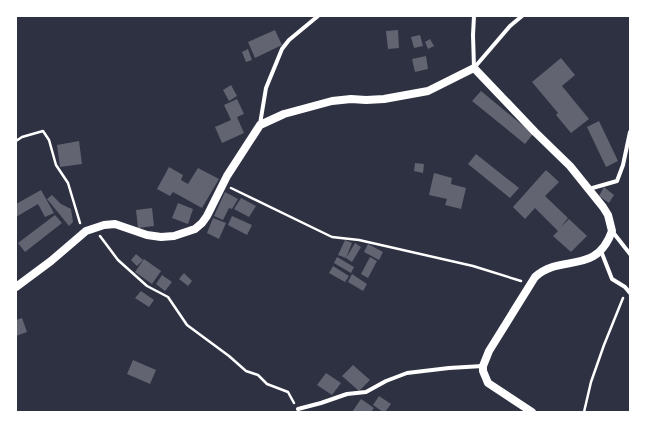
<svg xmlns="http://www.w3.org/2000/svg" width="646" height="428" font-family="Figtree,sans-serif">
<style>
.building{fill:#626471}
.lines{fill:none;stroke-linecap:round;stroke-linejoin:round}
.path{stroke:#fff;stroke-width:2.5}
.minor{stroke:#fff;stroke-width:4}
.secondary{stroke:#fff;stroke-width:8}
</style>
<rect width="100%" height="100%" fill="#2d3142"/>
<path class="building" d="M275,30l7,15 -27,13 -7,-16z
M398,30l1,18 -11,1 -2,-18z
M420,35l3,11 -9,2 -3,-11z
M430,39l4,7 -6,3 -3,-7z
M248,49l4,11 -6,2 -4,-10z
M426,56l2,13 -13,3 -3,-13z
M561,58l14,17 -13,11 27,33 -18,14 -15,-18 2,-2 -26,-31z
M231,85l6,11 -8,5 -6,-11z
M481,91l52,43 -8,10 -53,-43z
M237,99l7,15 -7,3 7,16 -22,10 -7,-16 16,-7 -7,-15z
M599,121l19,40 -12,6 -19,-40z
M79,141l3,23 -22,3 -3,-22z
M476,154l43,34 -9,10 -42,-34z
M415,163l9,1 -1,9 -9,-2z
M169,167l14,8 -2,5 7,4 10,-16 21,11 -17,29 -29,-16 -3,4 -13,-7z
M546,170l13,12 -14,14 23,22 -7,9 8,-8 18,17 -16,16 -18,-16 5,-5 -23,-23 -10,11 -12,-12z
M434,173l18,5 -1,6 15,4 -5,21 -16,-4 2,-6 -18,-4z
M604,187l10,8 -5,8 -10,-7z
M41,190l13,23 -9,4 -7,-13 -22,13v-13z
M225,192l13,7 -6,10 -3,-1 -6,12 -9,-4z
M52,195l9,9 10,5 2,13 -4,4 -22,-27z
M241,198l15,8 -7,11 -15,-8z
M178,203l15,6 -5,15 -16,-6z
M152,208l2,18 -16,2 -2,-18z
M55,215l7,8 -37,29 -7,-9z
M232,216l20,9 -5,10 -19,-10z
M213,218l13,5 -7,16 -12,-6z
M345,240l7,3 -6,15 -8,-3z
M355,243l6,4 -9,15 -6,-4z
M368,244l15,8 -4,8 -15,-8z
M136,254l7,6 -6,6 -6,-6z
M337,257l17,10 -3,6 -17,-10z
M370,257l7,4 -9,17 -7,-4z
M144,259l17,12 -9,13 -17,-12z
M333,266l16,10 -4,6 -16,-9z
M184,273l8,8 -4,5 -9,-7z
M352,274l15,10 -4,7 -15,-9z
M162,275l10,7 -7,9 -9,-7z
M141,291l13,9 -5,7 -14,-9z
M22,318l5,14 -11,4v-16z
M133,360l23,10 -6,14 -23,-10z
M353,365l17,15 -11,11 -17,-15z
M326,373l15,10 -9,12 -15,-10z
M379,396l12,8 -6,8h-2l-10,-7z
M361,399l13,9 -3,4h-19z"/>
<g class="lines">
<path class="path" d="M16,141l6,-4 21,-6 6,9 7,25 12,18 12,40
M231,188l101,49 27,3 114,26 48,15
M100,236l18,24 29,26 21,11 19,28 42,31 17,15 12,4 9,9 21,8 6,11
M584,412l7,-30 13,-37 19,-47"/>
<path class="minor" d="M474,16l-1,19 1,33
M474,68l36,-42 12,-10
M260,124l6,-36 16,-39 7,-9 29,-24
M589,189l28,-8 6,-16 7,-33
M612,231l18,23
M601,251l11,28 13,8 5,6
M298,409l23,-6 26,-9 19,-2 20,-11 21,-8 42,-5 34,-2"/>
<path class="secondary" d="M16,287l35,-26 35,-30 18,-6 11,-1 32,11 14,2 13,-1 21,-7 7,-6 5,-7 20,-40 33,-51 24,-11 48,-13 19,-2 15,1 18,-1 44,-8 46,-23 61,64 35,34 33,41 5,8 4,16c-16,45 -51,22 -77,46l-46,74 -6,15v5l5,12 44,29"/>
</g>
<rect width="646" height="428" fill="none" stroke="#ffffff" stroke-width="34"/>
</svg>
